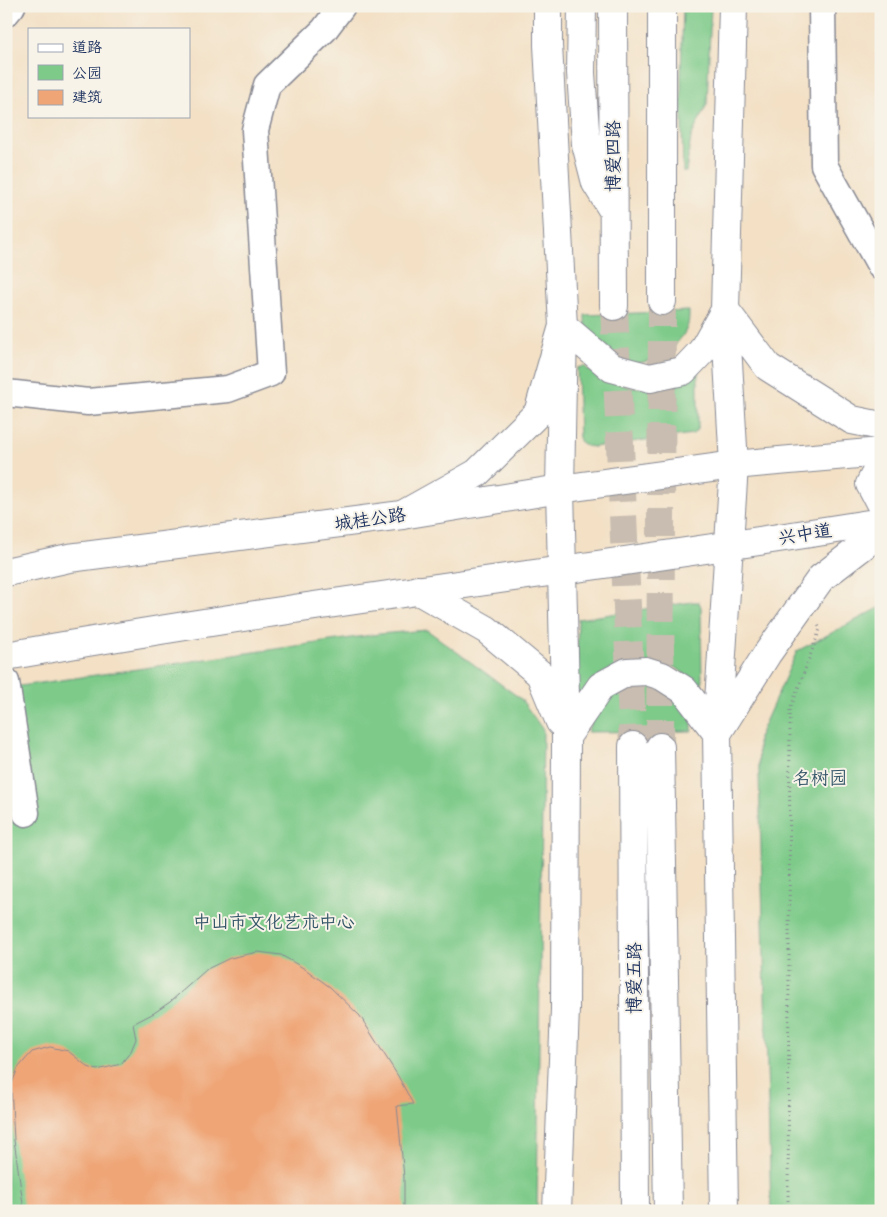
<svg xmlns="http://www.w3.org/2000/svg" width="887" height="1217" font-family="Dekko,'LXGW WenKai TC',sans-serif">
<style>
.green{fill:#7dca89;stroke:#4c7c74}
.building{fill:#efa576}
.lines{fill:none;stroke-linecap:round;stroke-linejoin:round}
.highway-tunnel{stroke:#c8bdb0;stroke-width:28;stroke-dasharray:28 14;stroke-linecap:butt}
.street-casing{stroke:#878892;stroke-width:29}
.primary-casing{stroke:#878892;stroke-width:30}
.highway-casing{stroke:#878892;stroke-width:30}
.path{stroke:#878892;stroke-width:3;stroke-dasharray:1 4;stroke-linecap:butt}
.street{stroke:#fff;stroke-width:26}
.primary{stroke:#fff;stroke-width:28}
.highway{stroke:#fff;stroke-width:28}
.labels{text-anchor:middle;stroke-width:4;stroke-linejoin:round;paint-order:stroke}
.street-label{font-size:18px;fill:#1b2f5e;stroke:#f7f3e8}
.park-label{font-size:18px;fill:#345669;stroke:#f7f3e8}
</style>
<rect width="100%" height="100%" fill="#f7f3e8"/>
<filter id="ink" filterUnits="userSpaceOnUse"><feTurbulence type="fractalNoise" baseFrequency=".02" numOctaves="2"/><feDisplacementMap in="SourceGraphic" scale="10" xChannelSelector="R" yChannelSelector="G"/><feConvolveMatrix kernelMatrix="1 2 1 2 8 2 1 2 1" color-interpolation-filters="sRGB"/></filter>
<filter id="wash" filterUnits="userSpaceOnUse"><feTurbulence type="fractalNoise" baseFrequency=".0096" numOctaves="4" result="noise"/><feDisplacementMap in="SourceGraphic" scale="20" xChannelSelector="R" yChannelSelector="G"/><feGaussianBlur stdDeviation="1.12" result="paint"/><feColorMatrix in="noise" values="0 0 0 0 0 0 0 0 0 0 0 0 0 0 0 0 0 1.4 0 .05"/><feComposite in="paint" operator="in"/></filter>
<g filter="url(#wash)">
<rect width="100%" height="100%" fill="#f3e0c5"/>
<path class="green" d="M683,6h28l-4,98 -16,33 -5,35h-3l-2,-96z
M689,311c0,7 0,13 -3,19 -8,18 -41,39 -61,32 -3,-1 -35,-29 -37,-32 -3,-5 -3,-10 -3,-15z
M698,361v67l-5,6 -100,13 -7,-1 -7,-5 -2,-73 7,-2 13,11 35,11 15,-1z
M692,602h7l2,5 1,80 -3,2 -3,-1c-11,-16 -21,-23 -40,-28l-80,42 2,-83z
M881,607v604h-110l-13,-473 39,-87z
M427,630l94,69 22,31 -6,481h-531v-523l373,-54z
M639,685h11l22,8 20,28v10l-105,1c11,-26 23,-43 52,-47z"/>
<g id="blocks">
<path class="building" d="M258,952l23,3 24,14 25,18 30,29 38,60 15,28 -16,2 7,71v34h-380l-10,-71 -3,-54 7,-18 14,-16 18,-5 18,4 20,16 9,3 24,-6 10,-13 5,-12 -3,-15 21,-11 16,-11 37,-33 23,-11z"/>
</g>
</g>
<g filter="url(#ink)">
<use href="#blocks" fill-opacity="0" stroke="#878892" stroke-width="1"/>
<g class="lines">
<path class="highway-tunnel" d="M614,306l19,440
M660,747l2,-446"/>
<defs>
<path id="street" d="M822,6l2,159 57,102
M6,13l6,-7
M6,393l82,9 140,-13 43,-16 -16,-243 12,-45 57,-55 18,-24
M6,682l20,131"/>
<path id="primary" d="M881,463l-11,21 11,21
M6,572l63,-14 333,-43 158,-26 174,-24 147,-13
M6,656c291,-52 584,-87 875,-134"/>
<path id="highway" d="M548,6v39l15,281 -3,163 6,248 -1,272 -8,202
M582,6l-1,67 5,71 10,39 16,26
M613,6l1,300
M662,6v295
M402,515l75,-42 61,-60 25,-87 49,42 38,10 33,-7 19,-20 23,-41 43,57 84,53 29,6
M417,590l70,40 53,44 20,48
M718,732l49,-78 54,-76 60,-46
M566,737l35,-51 26,-14 19,-1 16,5 22,14 33,43
M633,746l2,465
M660,747l8,464
M724,1211l-7,-478 17,-268 -9,-155 8,-304"/>
</defs>
<use href="#street" class="street-casing"/>
<use href="#primary" class="primary-casing"/>
<use href="#highway" class="highway-casing"/>
<path class="path" d="M788,1211l2,-501 30,-81 -2,-4"/>
<use href="#street" class="street"/>
<use href="#primary" class="primary"/>
<use href="#highway" class="highway"/>
</g>
</g>
<g class="labels">
<g class="street-label">
<text transform="translate(613 156) rotate(-90)" y="6">博爱四路</text>
<text transform="translate(370 519) rotate(-8)" y="6">城桂公路</text>
<text transform="translate(805 534) rotate(-9)" y="6">兴中道</text>
<text transform="translate(634 978) rotate(-90)" y="6">博爱五路</text>
</g>
<g class="park-label">
<text x="820" y="784">名树园</text>
<text x="274" y="928">中山市文化艺术中心</text>
</g>
</g>
<rect width="887" height="1217" fill="none" stroke="#f7f3e8" stroke-width="25"/>
<rect x="28" y="28" width="162" height="90" fill="#f7f3e8" stroke="#9fa5b1"/>
<rect x="38" y="44" width="25" height="8" fill="#ffffff" stroke="#9fa5b1"/>
<text x="72" y="52" font-size="15" fill="#1b2f5e">道路</text>
<rect x="38" y="65" width="25" height="15" fill="#7dca89" stroke="#9fa5b1"/>
<text x="72" y="78" font-size="15" fill="#1b2f5e">公园</text>
<rect x="38" y="90" width="25" height="15" fill="#efa576" stroke="#9fa5b1"/>
<text x="72" y="102" font-size="15" fill="#1b2f5e">建筑</text>
</svg>
